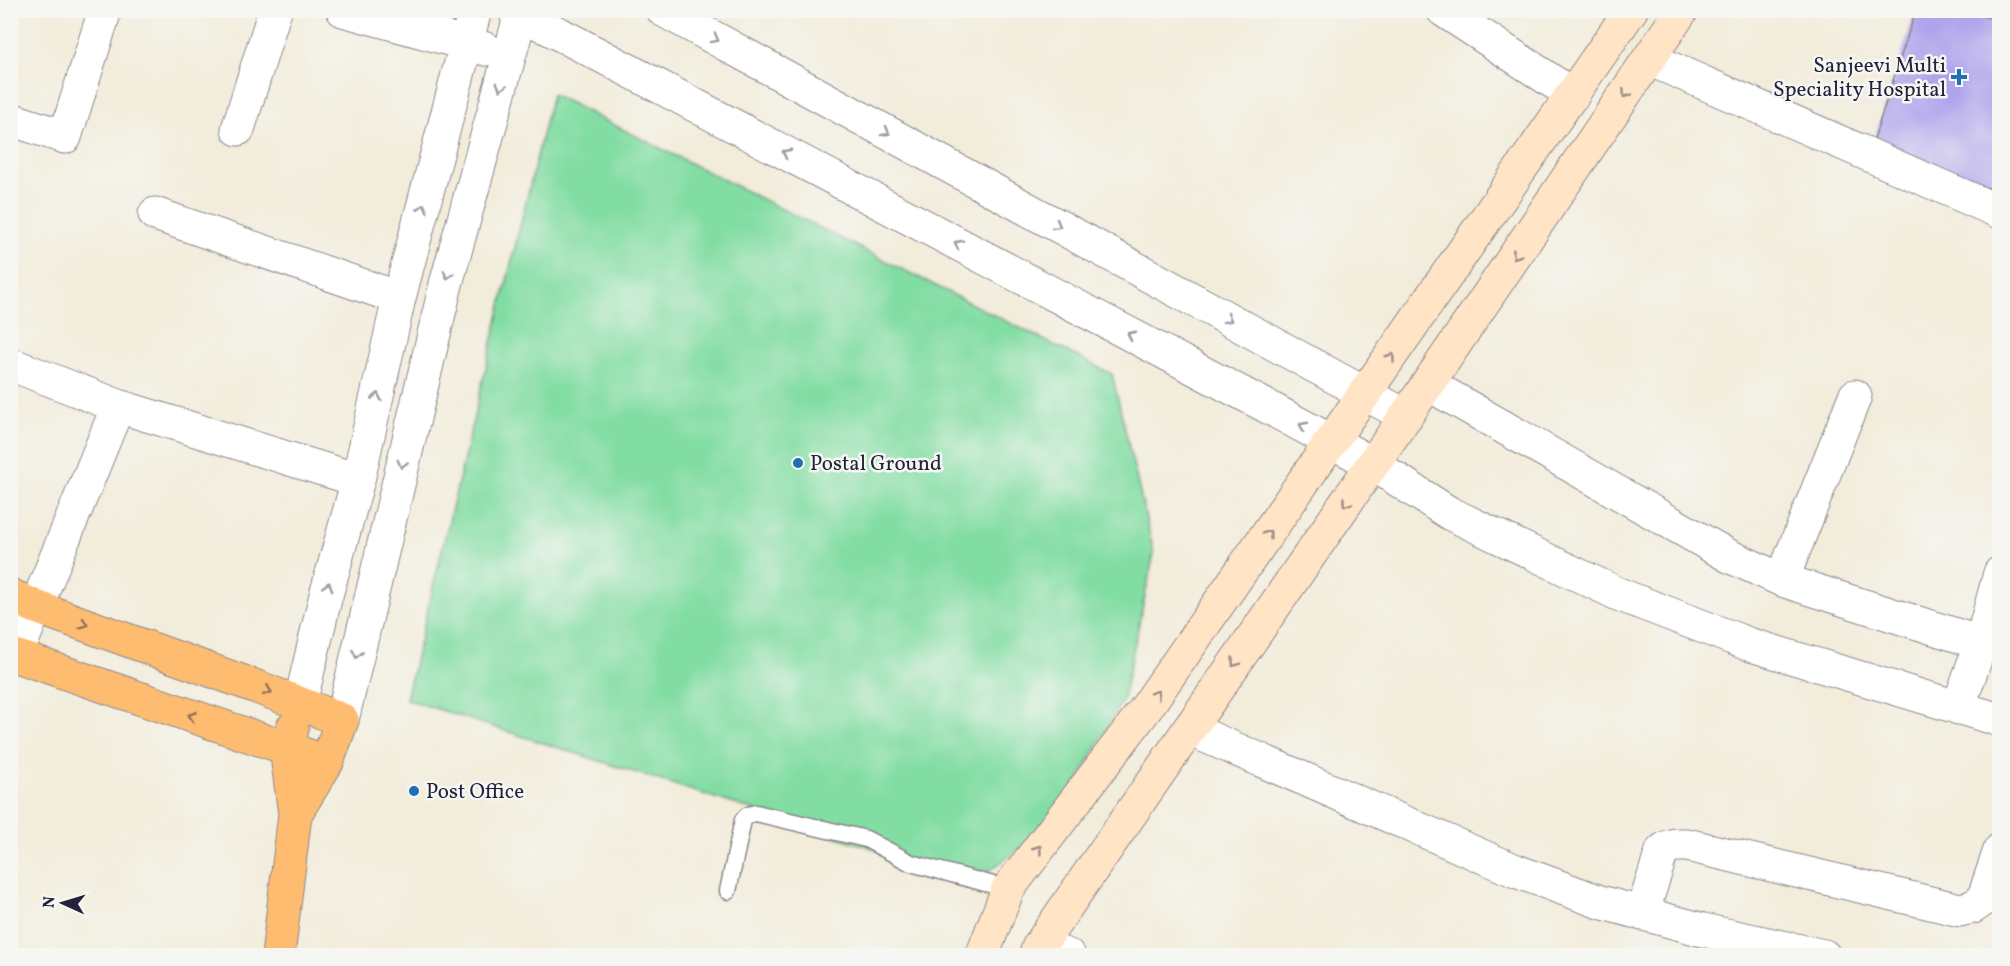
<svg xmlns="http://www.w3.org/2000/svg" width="2010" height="966" font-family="Vollkorn,serif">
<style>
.green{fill:#82dda3;stroke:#52806f;stroke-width:1.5}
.building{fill:#afa3ec}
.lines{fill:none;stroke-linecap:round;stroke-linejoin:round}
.lane-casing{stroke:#8a878a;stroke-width:19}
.street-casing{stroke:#8a878a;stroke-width:35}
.secondary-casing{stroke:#8a878a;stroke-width:35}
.primary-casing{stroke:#8a878a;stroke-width:35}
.lane{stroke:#fff;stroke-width:16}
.street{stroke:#fff;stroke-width:33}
.secondary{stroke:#ffe4c6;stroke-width:33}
.primary{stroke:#febc70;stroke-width:33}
.oneway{stroke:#9c9ca7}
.oneway2{stroke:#9c8d87}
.oneway3{stroke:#906f56}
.poi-dot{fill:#1f6fb2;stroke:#f6f6f2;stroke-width:2}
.labels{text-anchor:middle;stroke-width:5;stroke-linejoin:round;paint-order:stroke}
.poi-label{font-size:21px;fill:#22223b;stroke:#f6f6f2;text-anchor:start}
</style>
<rect width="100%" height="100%" fill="#f6f6f2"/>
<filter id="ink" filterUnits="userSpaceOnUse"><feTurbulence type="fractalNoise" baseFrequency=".0167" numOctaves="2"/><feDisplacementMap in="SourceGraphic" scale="12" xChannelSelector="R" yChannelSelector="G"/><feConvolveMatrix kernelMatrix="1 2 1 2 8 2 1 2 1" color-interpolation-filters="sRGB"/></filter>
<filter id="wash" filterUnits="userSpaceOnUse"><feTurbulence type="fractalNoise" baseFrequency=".008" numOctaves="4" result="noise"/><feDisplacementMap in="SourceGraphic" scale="24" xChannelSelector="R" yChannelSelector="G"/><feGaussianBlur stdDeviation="1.35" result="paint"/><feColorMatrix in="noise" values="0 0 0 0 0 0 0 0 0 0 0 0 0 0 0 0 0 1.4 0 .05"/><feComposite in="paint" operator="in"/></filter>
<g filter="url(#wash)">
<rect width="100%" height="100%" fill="#f2ecda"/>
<path class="green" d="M552,94l560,280 42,179 -31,146 -69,125 -79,57 -569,-182z"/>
<g id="blocks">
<path class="building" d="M1916,10h49l35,12v170l-129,-44z"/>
</g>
</g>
<g filter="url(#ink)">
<use href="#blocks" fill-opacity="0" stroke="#8a878a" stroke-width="1.5"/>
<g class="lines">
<defs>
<path id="lane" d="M728,891l15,-71 5,-5 8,-2 110,26 45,24 97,26"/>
<path id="street" d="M343,10l143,39
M514,10l752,396 107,58 76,49 169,81 130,50 252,76
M663,10l743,406
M1443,10l130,85
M1649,59l351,153
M10,119l55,18 40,-127
M238,129l37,-119
M155,214l244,84
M10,364l108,42 240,74
M1428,384l301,172 53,24 199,63
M1782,580l73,-184
M16,656l102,-250
M300,704l25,-105 33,-119 41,-182 76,-288
M1958,708l23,-65 19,-70
M342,720l104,-436 76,-274
M1189,729l327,142 84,31 103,28 121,26
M1642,914l20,-63c8,-7 15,-6 25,-6l273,65 13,-3 10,-7 17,-50
M1039,946l30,10"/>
<path id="secondary" d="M982,956l26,-67 136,-178 487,-701
M1035,956l4,-10 367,-530 276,-406"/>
<path id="primary" d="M10,595l26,12 221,80 85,33 -15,42 -32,52
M10,654l317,108
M278,956l17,-142 -9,-66 6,-19"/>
</defs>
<use href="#lane" class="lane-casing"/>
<use href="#street" class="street-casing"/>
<use href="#secondary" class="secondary-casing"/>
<use href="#primary" class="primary-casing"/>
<use href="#lane" class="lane"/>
<use href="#street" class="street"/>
<use href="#secondary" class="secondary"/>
<use href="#primary" class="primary"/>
</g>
<defs><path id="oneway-chevron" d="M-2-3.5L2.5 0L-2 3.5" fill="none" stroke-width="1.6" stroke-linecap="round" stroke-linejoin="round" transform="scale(1.5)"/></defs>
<g class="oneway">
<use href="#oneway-chevron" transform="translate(715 39) rotate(29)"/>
<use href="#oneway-chevron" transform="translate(501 87) rotate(106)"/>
<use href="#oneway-chevron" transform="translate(886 132) rotate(29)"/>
<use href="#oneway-chevron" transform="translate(786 153) rotate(-152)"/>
<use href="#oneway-chevron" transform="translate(423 208) rotate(-75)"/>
<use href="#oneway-chevron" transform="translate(1057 225) rotate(29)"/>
<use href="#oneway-chevron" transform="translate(958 244) rotate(-152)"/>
<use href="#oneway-chevron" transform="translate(448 275) rotate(105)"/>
<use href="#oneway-chevron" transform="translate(1228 319) rotate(29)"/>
<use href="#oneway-chevron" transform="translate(1131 335) rotate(-152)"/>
<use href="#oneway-chevron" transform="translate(377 397) rotate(-77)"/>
<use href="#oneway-chevron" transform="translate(1303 426) rotate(-152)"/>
<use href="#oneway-chevron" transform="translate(402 464) rotate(104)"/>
<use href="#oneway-chevron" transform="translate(328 586) rotate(-74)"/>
<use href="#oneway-chevron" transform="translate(357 654) rotate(103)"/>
</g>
<g class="oneway2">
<use href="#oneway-chevron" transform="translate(1626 94) rotate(124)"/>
<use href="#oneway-chevron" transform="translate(1516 255) rotate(124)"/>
<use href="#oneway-chevron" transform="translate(1391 357) rotate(-55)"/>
<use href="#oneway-chevron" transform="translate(1346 503) rotate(125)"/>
<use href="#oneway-chevron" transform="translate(1268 534) rotate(-55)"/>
<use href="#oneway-chevron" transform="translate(1235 663) rotate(125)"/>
<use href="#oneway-chevron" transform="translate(1156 694) rotate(-55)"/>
<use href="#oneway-chevron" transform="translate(1038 849) rotate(-53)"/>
</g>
<g class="oneway3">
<use href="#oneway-chevron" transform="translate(84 624) rotate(20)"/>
<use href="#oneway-chevron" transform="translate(268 691) rotate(22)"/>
<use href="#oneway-chevron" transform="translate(192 716) rotate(-161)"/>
</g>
</g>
<g class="poi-dot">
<path d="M1956 68h6v6h6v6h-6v6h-6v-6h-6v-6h6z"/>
<circle cx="798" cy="463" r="6"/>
<circle cx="414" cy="791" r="6"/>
</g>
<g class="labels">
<g class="poi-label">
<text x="1946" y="72" text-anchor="end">Sanjeevi Multi<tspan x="1946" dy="24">Speciality Hospital</tspan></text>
<text x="810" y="470">Postal Ground</text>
<text x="426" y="798">Post Office</text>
</g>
</g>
<rect width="2010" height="966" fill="none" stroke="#f6f6f2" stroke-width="36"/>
<g transform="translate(63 903) rotate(274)" stroke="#f6f6f2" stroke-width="4.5" paint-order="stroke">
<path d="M0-4.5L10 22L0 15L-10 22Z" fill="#22223b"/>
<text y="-9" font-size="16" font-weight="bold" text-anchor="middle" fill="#22223b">N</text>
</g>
</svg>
